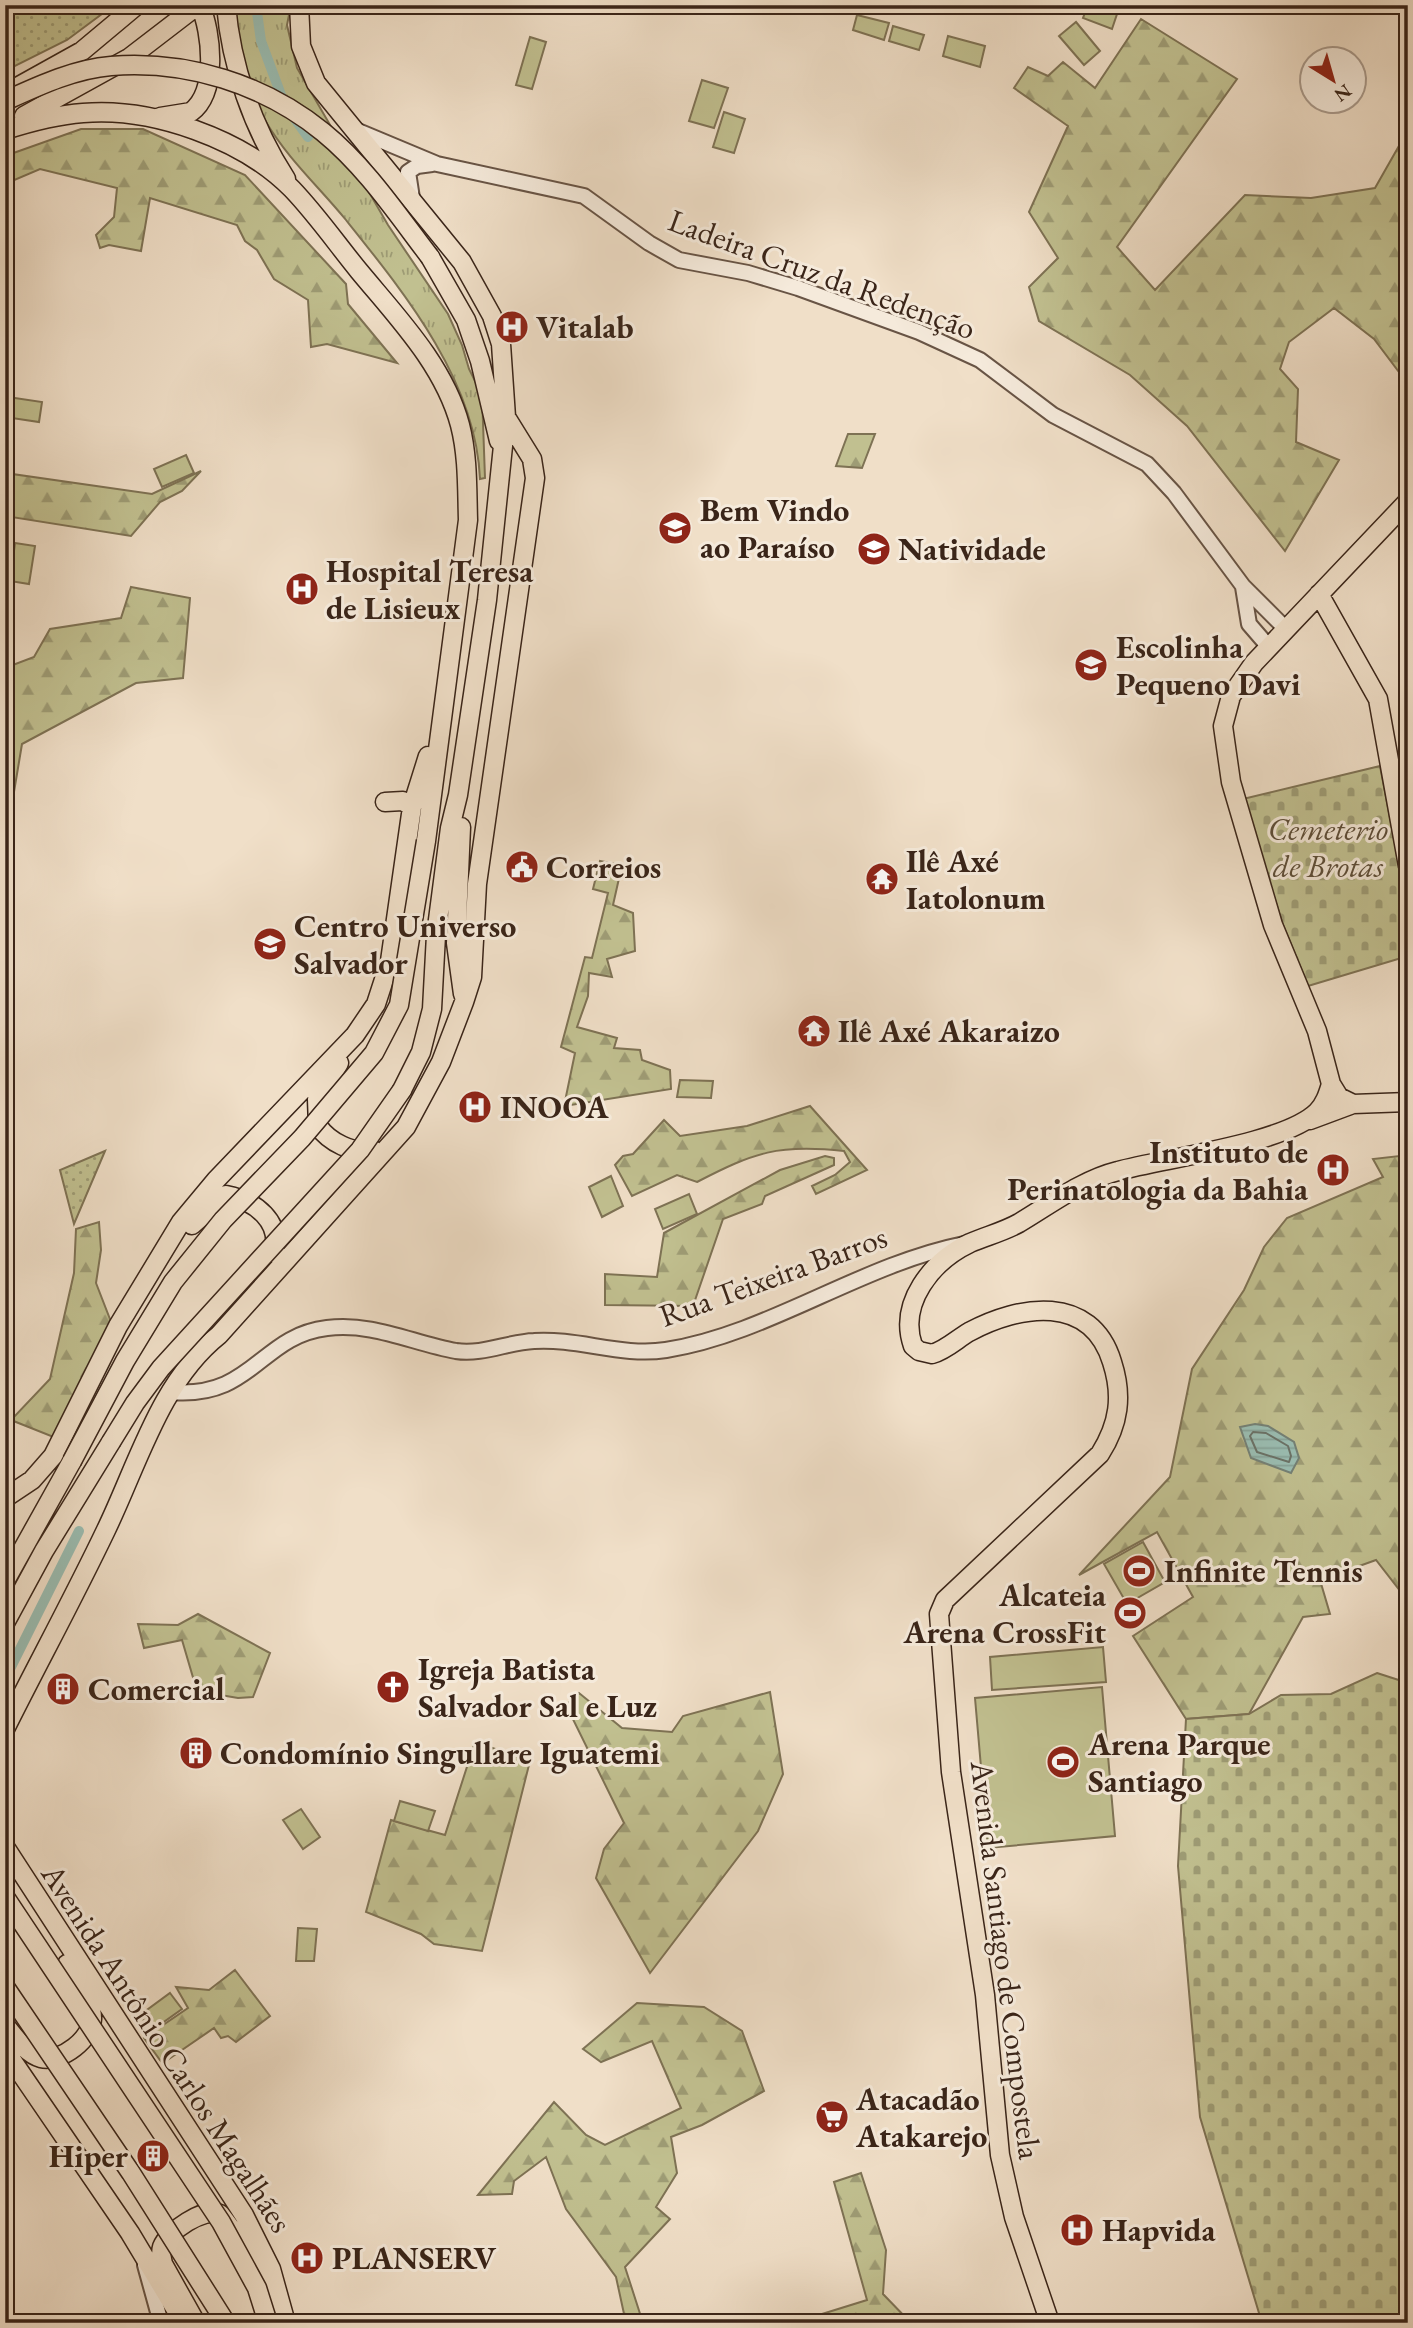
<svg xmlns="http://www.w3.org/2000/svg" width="1413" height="2328" font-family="'EB Garamond',serif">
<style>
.grass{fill:url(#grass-tufts);stroke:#7e7254;stroke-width:2}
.forest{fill:url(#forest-firs);stroke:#7e7254;stroke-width:2}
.cemetery{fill:url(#cemetery-stones);stroke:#7e7254;stroke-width:2}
.park{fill:url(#park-dots);stroke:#7e7254;stroke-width:2}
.garden{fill:#c1c090;stroke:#7e7254;stroke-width:2}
.water{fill:url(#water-rules);stroke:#748075;stroke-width:2}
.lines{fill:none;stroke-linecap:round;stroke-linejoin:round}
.shore{stroke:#6a7166;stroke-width:2}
.canal{stroke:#9abdb2;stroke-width:10}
.minor-casing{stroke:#685445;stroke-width:18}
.major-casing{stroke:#3a2519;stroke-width:21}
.minor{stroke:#f5eadb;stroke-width:14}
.major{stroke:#f0dfc8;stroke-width:18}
.major-bridge-casing{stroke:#3a2519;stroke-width:21;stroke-linecap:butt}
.major-bridge{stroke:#f0dfc8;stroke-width:18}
.labels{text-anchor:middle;stroke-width:6;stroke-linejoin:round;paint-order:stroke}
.street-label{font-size:32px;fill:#3a2519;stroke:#f5eadb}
.poi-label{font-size:32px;font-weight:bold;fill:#3a2519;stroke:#f5eadb;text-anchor:start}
.park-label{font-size:32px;font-style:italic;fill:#5c4c37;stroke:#f5eadb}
</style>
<defs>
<pattern id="grass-tufts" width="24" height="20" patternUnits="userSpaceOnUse" patternTransform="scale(1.75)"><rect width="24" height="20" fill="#c1c090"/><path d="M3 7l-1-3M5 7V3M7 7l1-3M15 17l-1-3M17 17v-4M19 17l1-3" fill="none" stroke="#9e9c75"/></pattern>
<pattern id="forest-firs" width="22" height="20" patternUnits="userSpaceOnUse" patternTransform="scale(1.75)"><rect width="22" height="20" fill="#c1c090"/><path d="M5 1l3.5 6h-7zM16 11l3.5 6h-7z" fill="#9e9c75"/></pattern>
<pattern id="cemetery-stones" width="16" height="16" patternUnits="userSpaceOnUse" patternTransform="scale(1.75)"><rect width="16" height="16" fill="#c1c090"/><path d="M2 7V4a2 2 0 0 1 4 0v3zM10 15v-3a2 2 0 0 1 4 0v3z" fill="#9e9c75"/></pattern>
<pattern id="park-dots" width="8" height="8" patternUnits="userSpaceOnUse" patternTransform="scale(1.75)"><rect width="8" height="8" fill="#c1c090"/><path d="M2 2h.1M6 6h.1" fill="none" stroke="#9e9c75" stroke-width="1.8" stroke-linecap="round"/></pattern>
<pattern id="water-rules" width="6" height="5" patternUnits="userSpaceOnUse" patternTransform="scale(1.75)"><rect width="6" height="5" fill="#9abdb2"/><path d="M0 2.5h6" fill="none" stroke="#85a298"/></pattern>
</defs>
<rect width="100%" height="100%" fill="#f0dfc8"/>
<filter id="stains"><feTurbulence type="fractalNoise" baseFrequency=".00286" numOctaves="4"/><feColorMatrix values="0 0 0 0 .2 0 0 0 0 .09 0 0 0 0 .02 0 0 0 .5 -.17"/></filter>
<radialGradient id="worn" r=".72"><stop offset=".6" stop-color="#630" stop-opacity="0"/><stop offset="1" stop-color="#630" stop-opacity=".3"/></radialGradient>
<path class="grass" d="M232,5h59l-4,20 10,43 91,157 60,89 14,31 7,24 13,26 3,83 -5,1c-4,-98 -74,-184 -134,-259 -27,-33 -58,-61 -80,-98 -20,-35 -26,-78 -34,-117z"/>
<path class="forest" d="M1141,19l96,60 -120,168 38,43 90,-95 66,3 64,-10 33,-58v254l-34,-45 -40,-31 -45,34 -9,27 18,20 -2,53 43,18 -54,91 -98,-125 -57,-51 -91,-54 -10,-34 29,-29 -29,-46 39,-86 -54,-38 14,-21 20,9 15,-14 32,26z
M81,129h62l102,46 101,109 2,20 49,59 -70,-19 -16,3 -3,-47 -34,-21 -17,-29 -12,-9 -8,-16 -87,-27 -9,53 -32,-6 -9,3 -4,-13 18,-18 3,-29 -77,-19 -35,15v-28z
M848,434h27l-13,34 -26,-2z
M201,471l-19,20 -22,11 -29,34 -126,-20v-43l147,21z
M131,587l59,11 -7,80 -47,5 -114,61 -8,48 -9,-1v-123l29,-11 16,-28 71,-11z
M600,861l22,4 -9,40 20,8 2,38 -28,8 5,18 -23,-4 -1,23 -11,31 40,11 -3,10 26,2 2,10 28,10 1,19 -107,17 11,-53 -14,-6 24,-90 7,1 16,-65 -15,-4z
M810,1106l57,64 -51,24 -4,-8 23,-11 15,-13 -6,-11c-66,-7 -89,1 -147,31l-20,-7 -45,21 -17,-31 8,-9 10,-2 31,-34 16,16 67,-10z
M1408,1155v446l-32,-41 -56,20 10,34 -27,3 -54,97 -63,5 -53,-83 60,-39 -36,-65 -78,43 91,-98 22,-108 52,-79 20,-43 23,-29 96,-41 -10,-18z
M825,1156l9,2v7l-69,31 -3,8 -39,15 -30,87 -88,-1v-31l52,3 7,-44 116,-63z
M99,1222l2,28 -5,33 17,44 -57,111 -45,-18 39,-41 24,-106 2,-44z
M198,1614l72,39 -17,44 -15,1 -41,-7 -15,-51 -38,8 -6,-24 40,1z
M770,1692l13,82 -25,57 -108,142 -54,-95 8,-29 20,-26 -58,-118 13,-12 43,35 50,4 11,-16z
M475,1742l55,19 -48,190 -48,-7 -13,-10 -55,-22 25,-92 54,15z
M235,1970l35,46 -34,26 -8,-6 -7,2 -7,-10 -51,35 -3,-3 -16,-22 44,-30 -12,-21 33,3z
M637,2003l67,4 38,24 22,60 -62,34 -31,12 6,36 -21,34 14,12 -45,48 18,56h-17l-10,-46 -50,-68 -20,-52 -32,24 -2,13 -34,1 76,-93 32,33 19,10 76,-37 -29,-67 -51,21 -18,-13z
M861,2173l25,77 -3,44 28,29h-118l74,-23 -33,-118z"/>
<path class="cemetery" d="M1380,766l28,145v45l-100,30 -25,-61 -40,-126z
M1377,1673l31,10v640h-146l-62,-206 -22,-251 8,-147 63,-5 32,-19 50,-1z"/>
<path class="park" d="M5,5h109l-47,35 -62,31z
M105,1151l-31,73 -14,-54z"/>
<path class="garden" d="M1088,5l31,3 -7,21 -29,-11z
M857,15l32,8 -5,17 -31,-10z
M1076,22l24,29 -16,14 -25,-29z
M893,26l31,9 -5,15 -30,-9z
M948,36l37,10 -5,21 -37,-11z
M530,37l16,5 -14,47 -16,-4z
M702,80l26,8 -14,40 -25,-7z
M724,112l21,7 -11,34 -21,-6z
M8,397l34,5 -3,20 -34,-5z
M186,455l8,18 -32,14 -8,-18z
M15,543l20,3 -6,38 -19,-3z
M680,1080l33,1 -2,17 -34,-1z
M611,1176l12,30 -21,11 -13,-30z
M689,1194l8,20 -34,15 -8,-20z
M1143,1542l22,40 -38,22 -23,-40z
M1103,1647l3,35 -114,8 -2,-33z
M1102,1687l13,149 -127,12 -13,-150z
M400,1801l35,10 -7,20 -34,-10z
M301,1809l19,28 -17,12 -20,-29z
M298,1928l19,1 -3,32h-18z
M170,1993l12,16 -31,22 -11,-16z"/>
<path class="water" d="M1255,1424l13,2 26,16 5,16 -8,15 -40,-15 -11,-31z"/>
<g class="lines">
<path class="shore" d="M1253,1432l13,1 22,13 3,10 -2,6 -32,-10 -7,-16z"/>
<path class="canal" d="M256,5l5,36 23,62
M292,115l16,22
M5,1679l74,-148"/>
<defs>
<path id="minor" d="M358,131l79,33 147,32 65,47 30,17 69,13 50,15 121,44 61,28 73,55 94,49 27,29 69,93 42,42
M412,198l-4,-26 9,-6 15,-2
M1243,587l6,37 19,22
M171,1392c82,7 89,-56 156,-64 45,-6 85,15 129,23 27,4 52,-9 78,-10 44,-3 88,16 132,9 102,-16 194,-85 298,-106
M145,2265l16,58"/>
<path id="major" d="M226,5c5,61 27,123 60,174
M299,5l2,41 15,37 146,179 30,54 9,28 5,73 -19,183 -29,195 -8,33 -14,107 -4,74 -11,43 -19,38
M10,91l72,-40 55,-46
M24,116l105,-58 69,-53
M160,117l31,-5c27,-20 21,-79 9,-107
M5,130c25,-8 51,-15 78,-17 69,-6 160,26 209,76 24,25 45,55 67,82 38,46 85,94 101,154 8,31 7,63 8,95l-42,321
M430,257l36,63 14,41 19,80
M1319,594l59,105 30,167
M385,802l18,-1 9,6
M461,827l-5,116 7,51
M339,1063l-22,36 1,27c11,16 36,29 54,23
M1353,1104l-14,-7 -8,-13 -14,-53 -44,-106 -42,-143 -8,-56 8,-30 23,-33 154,-162
M1310,1120l43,-16 55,-2
M192,1225l34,-30c30,6 56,27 48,58
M5,1498l27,-18 21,-24 65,-130 63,-104 35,-42 139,-145 21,-31 14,-43 22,-154 16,-51
M5,1581l67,-120
M5,1623l39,-72 67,-109
M5,1729c33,-66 69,-132 101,-199 32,-66 54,-148 113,-195l187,-208 35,-65 23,-60 8,-25 5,-93 58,-406 -3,-19 -26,-42
M5,1847l239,368 27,54 15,54
M5,2025c10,12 21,29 36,33 20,5 52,-20 51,-40 0,-18 -17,-38 -25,-54
M5,2050l125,183 54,90
M196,2323l-33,-59c-1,-6 -3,-11 -1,-17 6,-16 42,-40 58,-33l50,66
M1050,2323l-36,-106 -14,-62 -15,-160 -34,-223 -12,-158 6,-14 155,-146c19,-30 23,-58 12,-92 -21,-69 -93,-57 -143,-30 -12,7 -23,18 -37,22l-13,-3 -6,-5c-15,-43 19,-85 57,-103 16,-7 33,-11 49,-20 32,-19 63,-43 99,-52 47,-13 166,-27 199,-59 8,-8 11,-18 14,-28"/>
</defs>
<use href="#minor" class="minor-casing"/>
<use href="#major" class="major-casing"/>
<use href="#minor" class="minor"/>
<use href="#major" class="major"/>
<defs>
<path id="major-bridge" d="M5,101c33,-15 69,-32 106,-35 76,-6 153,18 212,66 43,35 74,82 107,125
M111,1442l24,-39 26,-35 199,-218 42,-60
M72,1461l53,-100 48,-79 50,-62 79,-82 72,-85 25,-48 27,-164
M5,1897l216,325 36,66 11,35
M5,1987l126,186 95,150"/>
</defs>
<use href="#major-bridge" class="major-bridge-casing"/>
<use href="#major-bridge" class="major-bridge"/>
</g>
<defs>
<symbol id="hospital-disc" viewBox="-11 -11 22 22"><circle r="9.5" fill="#8f2418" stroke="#f5eadb"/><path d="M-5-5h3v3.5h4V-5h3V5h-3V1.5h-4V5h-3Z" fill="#fff"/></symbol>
<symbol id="school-disc" viewBox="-11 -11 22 22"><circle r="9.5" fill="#8f2418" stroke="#f5eadb"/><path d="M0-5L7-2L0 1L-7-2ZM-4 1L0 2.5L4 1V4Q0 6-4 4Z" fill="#fff"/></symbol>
<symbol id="civic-disc" viewBox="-11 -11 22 22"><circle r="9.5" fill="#8f2418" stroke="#f5eadb"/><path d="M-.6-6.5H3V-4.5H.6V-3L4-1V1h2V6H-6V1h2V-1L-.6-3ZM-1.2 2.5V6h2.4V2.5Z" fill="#fff"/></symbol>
<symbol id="temple-disc" viewBox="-11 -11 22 22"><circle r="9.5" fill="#8f2418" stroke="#f5eadb"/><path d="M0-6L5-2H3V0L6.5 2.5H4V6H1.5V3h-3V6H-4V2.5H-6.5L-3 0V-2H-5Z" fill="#fff"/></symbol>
<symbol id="university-disc" viewBox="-11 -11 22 22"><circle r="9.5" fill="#8f2418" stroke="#f5eadb"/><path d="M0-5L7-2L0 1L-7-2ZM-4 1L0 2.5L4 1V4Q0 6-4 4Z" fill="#fff"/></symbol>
<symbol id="stadium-disc" viewBox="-11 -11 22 22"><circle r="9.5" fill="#8f2418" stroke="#f5eadb"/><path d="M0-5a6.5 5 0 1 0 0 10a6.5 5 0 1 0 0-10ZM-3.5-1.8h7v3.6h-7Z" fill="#fff"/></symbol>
<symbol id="church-disc" viewBox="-11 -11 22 22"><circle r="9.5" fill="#8f2418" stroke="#f5eadb"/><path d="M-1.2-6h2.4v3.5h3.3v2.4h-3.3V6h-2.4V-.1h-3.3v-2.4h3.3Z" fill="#fff"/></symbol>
<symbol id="building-disc" viewBox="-11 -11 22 22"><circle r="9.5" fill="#8f2418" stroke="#f5eadb"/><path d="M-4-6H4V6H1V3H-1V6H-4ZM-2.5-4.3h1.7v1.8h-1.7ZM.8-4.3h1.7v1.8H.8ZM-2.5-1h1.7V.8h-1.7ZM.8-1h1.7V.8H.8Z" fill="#fff"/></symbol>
<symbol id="supermarket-disc" viewBox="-11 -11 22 22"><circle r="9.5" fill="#8f2418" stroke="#f5eadb"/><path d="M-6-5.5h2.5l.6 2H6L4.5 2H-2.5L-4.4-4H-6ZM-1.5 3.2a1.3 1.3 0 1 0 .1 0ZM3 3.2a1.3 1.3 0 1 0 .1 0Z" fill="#fff"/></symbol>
</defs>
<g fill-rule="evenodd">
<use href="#hospital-disc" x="493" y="308" width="38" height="38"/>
<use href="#school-disc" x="656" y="509" width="38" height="38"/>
<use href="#school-disc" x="855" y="530" width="38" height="38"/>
<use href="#hospital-disc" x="283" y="570" width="38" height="38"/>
<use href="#school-disc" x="1072" y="646" width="38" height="38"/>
<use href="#civic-disc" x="503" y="848" width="38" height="38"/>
<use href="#temple-disc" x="863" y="860" width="38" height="38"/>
<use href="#university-disc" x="251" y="925" width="38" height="38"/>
<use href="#temple-disc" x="795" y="1012" width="38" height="38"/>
<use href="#hospital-disc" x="456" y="1088" width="38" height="38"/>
<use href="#hospital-disc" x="1314" y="1151" width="38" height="38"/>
<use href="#stadium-disc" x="1120" y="1552" width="38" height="38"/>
<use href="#stadium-disc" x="1111" y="1594" width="38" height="38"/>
<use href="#church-disc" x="374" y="1668" width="38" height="38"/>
<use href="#building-disc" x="44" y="1670" width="38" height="38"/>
<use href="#building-disc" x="177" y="1734" width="38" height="38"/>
<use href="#stadium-disc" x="1044" y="1743" width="38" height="38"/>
<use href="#supermarket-disc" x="813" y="2098" width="38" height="38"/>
<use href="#building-disc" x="134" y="2137" width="38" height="38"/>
<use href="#hospital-disc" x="1058" y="2211" width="38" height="38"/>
<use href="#hospital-disc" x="288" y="2239" width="38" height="38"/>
</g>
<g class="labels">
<g class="street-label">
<text transform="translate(822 274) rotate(20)" y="11">Ladeira Cruz da Redenção</text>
<text transform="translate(773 1276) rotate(-20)" y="11">Rua Teixeira Barros</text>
<text transform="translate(1006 1960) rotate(83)" y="11">Avenida Santiago de Compostela</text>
<text transform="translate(167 2048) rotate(57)" y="11">Avenida Antônio Carlos Magalhães</text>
</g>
<g class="poi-label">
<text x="536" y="338">Vitalab</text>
<text x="700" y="521">Bem Vindo<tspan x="700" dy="37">ao Paraíso</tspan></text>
<text x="898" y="560">Natividade</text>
<text x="326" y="582">Hospital Teresa<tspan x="326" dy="37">de Lisieux</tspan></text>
<text x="1116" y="658">Escolinha<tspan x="1116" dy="37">Pequeno Davi</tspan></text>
<text x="906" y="872">Ilê Axé<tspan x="906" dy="37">Iatolonum</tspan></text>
<text x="546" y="878">Correios</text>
<text x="294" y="937">Centro Universo<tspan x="294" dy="37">Salvador</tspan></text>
<text x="838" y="1042">Ilê Axé Akaraizo</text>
<text x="500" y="1118">INOOA</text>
<text x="1308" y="1163" text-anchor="end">Instituto de<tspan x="1308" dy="37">Perinatologia da Bahia</tspan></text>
<text x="1164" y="1582">Infinite Tennis</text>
<text x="1106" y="1606" text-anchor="end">Alcateia<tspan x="1106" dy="37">Arena CrossFit</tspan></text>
<text x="418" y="1680">Igreja Batista<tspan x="418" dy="37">Salvador Sal e Luz</tspan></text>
<text x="88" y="1700">Comercial</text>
<text x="1088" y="1755">Arena Parque<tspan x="1088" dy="37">Santiago</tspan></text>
<text x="220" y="1764">Condomínio Singullare Iguatemi</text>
<text x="856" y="2110">Atacadão<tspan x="856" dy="37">Atakarejo</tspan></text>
<text x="128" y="2167" text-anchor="end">Hiper</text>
<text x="1102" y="2241">Hapvida</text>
<text x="332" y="2269">PLANSERV</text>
</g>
<g class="park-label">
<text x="1328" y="840">Cemeterio<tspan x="1328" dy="37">de Brotas</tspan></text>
</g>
</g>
<rect width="1413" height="2328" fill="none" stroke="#f0dfc8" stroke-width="28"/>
<rect x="7" y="7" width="1399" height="2314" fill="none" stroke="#3a2519" stroke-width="3.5"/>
<rect x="14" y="14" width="1385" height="2300" fill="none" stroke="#3a2519" stroke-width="2"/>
<g transform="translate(1333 80) rotate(143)"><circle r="33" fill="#f5eadb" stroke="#aa9b8d" stroke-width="2"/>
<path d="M0-5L12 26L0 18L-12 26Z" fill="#8f2418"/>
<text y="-10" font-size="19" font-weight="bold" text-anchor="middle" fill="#3a2519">N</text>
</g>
<rect width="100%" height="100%" filter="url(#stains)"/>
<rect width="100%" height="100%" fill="url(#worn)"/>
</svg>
